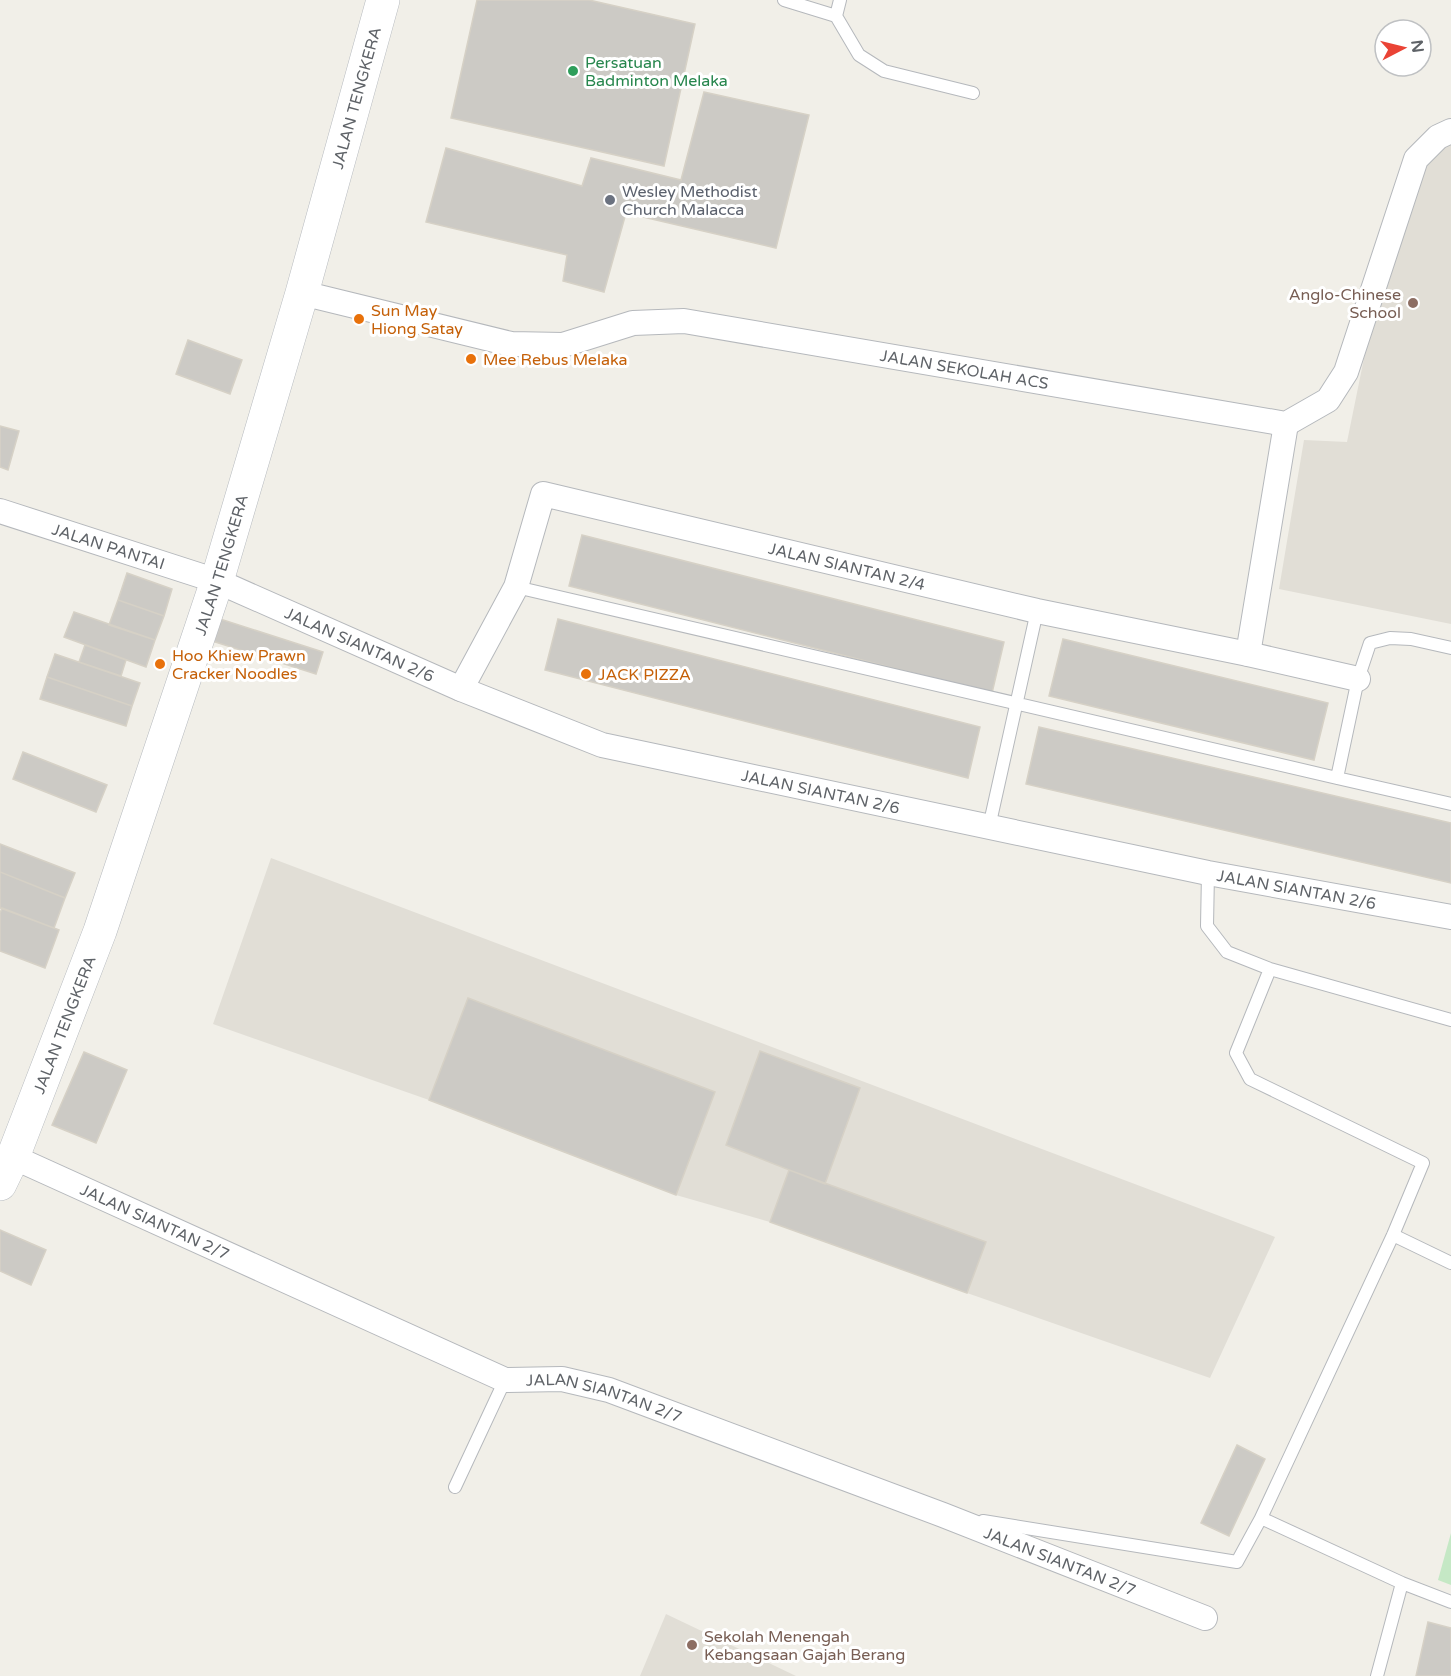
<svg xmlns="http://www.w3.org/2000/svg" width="1451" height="1676" font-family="'Varela Round',sans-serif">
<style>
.education{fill:#e1ded6}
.green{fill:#c5e8c5}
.building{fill:#cccac5;stroke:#d6d1c6;stroke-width:1.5}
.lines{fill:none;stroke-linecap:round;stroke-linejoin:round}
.lane-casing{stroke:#b5b8bc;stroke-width:14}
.street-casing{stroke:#b5b8bc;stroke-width:26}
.secondary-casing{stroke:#b6babf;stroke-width:34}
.lane{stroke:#fff;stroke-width:12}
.street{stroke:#fff;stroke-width:24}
.secondary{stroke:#fff;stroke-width:33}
.leisure-dot{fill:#2e9e5b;stroke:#fff;stroke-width:2}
.worship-dot{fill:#6b7280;stroke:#fff;stroke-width:2}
.education-dot{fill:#8d6e63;stroke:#fff;stroke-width:2}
.food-dot{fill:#e8710a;stroke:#fff;stroke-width:2}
.labels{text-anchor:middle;stroke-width:6;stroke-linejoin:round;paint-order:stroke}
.leisure-label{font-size:16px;fill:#27864d;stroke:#fff;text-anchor:start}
.street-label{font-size:16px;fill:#5f6368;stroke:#fff}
.worship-label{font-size:16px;fill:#5b616d;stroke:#fff;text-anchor:start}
.education-label{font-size:16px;fill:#785e54;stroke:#fff;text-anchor:end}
.food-label{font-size:16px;fill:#c56008;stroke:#fff;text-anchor:start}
</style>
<rect width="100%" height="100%" fill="#f1efe8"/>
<path class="education" d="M1451,144v480l-172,-35 25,-149 43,2 56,-276z
M271,858l1004,379 -65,141 -243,-85 -197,-71 -94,-27 -247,-95 -216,-76z
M666,1614l130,62h-156z"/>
<path class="green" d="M1451,1533v52l-13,-5z"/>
<path class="building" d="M477,0h112l106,24 -31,142 -213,-48z
M704,92l105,23 -33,133 -150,-35 -22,79 -41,-11 4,-26 -141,-33 20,-74 136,38 9,-28 90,22z
M188,340l54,20 -12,34 -54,-20z
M0,426l19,5 -11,39 -8,-3z
M582,535l422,107 -12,51 -423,-107z
M127,573l45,16 -8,27 -46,-16z
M118,600l46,16 -9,24 -46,-15z
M74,612l81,28 -9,27 -82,-30z
M217,618l106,34 -7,22 -107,-34z
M558,619l422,108 -12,51 -423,-108z
M1063,639l265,64 -14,57 -265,-64z
M85,645l41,15 -5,16 -42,-14z
M55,654l85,29 -8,23 -85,-29z
M47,677l85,29 -6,20 -86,-27z
M1039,727l412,96v60l-425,-99z
M23,752l84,33 -11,27 -83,-33z
M0,844l75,29 -10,25 -65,-26z
M0,872l65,26 -11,30 -54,-20z
M2,908l57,22 -14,38 -45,-17v-38z
M468,998l247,94 -39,103 -247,-95z
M760,1051l100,37 -35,96 -99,-39z
M84,1052l43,18 -31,73 -44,-18z
M789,1170l197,72 -19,51 -197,-71z
M0,1230l46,20 -15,35 -31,-14z
M1237,1445l28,14 -36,77 -28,-13z
M1428,1622l23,6v48h-35z"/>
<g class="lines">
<defs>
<path id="lane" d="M784,0l52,16 4,-16
M836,16l23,39 25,16 89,22
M516,587l821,191
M1451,648l-40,-9 -21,-1 -20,5 -12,36 -21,99 114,26
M989,827l48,-216
M1208,873l-1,53 20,26 43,17 181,51
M1393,1235l58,28
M455,1487l50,-107
M1261,1518l141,65 49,19
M983,1521l254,41 24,-44 132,-283 30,-72 -173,-84 -14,-26 34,-84
M1377,1676l25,-93"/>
<g id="street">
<path id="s1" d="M302,293l209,51 52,1 70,-22 51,-2 602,103 42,-24 18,-28 70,-213 22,-22 13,-6"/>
<path id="s2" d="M0,511l217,70 244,108 141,56 606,128 243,44"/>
<path d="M1248,654l38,-230"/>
<path id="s3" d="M461,689l55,-102 27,-93 494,117 211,43 110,25"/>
<path id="s4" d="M13,1157l492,223 57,-1 47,11 334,125 262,103"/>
</g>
<g id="secondary">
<path id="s5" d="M0,1184l13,-27 87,-226 117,-350 85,-288 81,-293"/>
</g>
</defs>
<use href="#lane" class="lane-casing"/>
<use href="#street" class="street-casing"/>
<use href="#secondary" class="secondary-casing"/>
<use href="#lane" class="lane"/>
<use href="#street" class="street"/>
<use href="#secondary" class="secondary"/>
</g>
<circle class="leisure-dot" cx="573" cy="71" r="6"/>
<circle class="worship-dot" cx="610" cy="200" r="6"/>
<g class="education-dot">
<circle cx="1413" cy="303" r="6"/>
<circle cx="692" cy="1645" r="6"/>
</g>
<g class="food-dot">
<circle cx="359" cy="319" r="6"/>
<circle cx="471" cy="359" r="6"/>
<circle cx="160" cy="664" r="6"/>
<circle cx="586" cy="674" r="6"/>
</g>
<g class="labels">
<g class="leisure-label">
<text x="585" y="68">Persatuan<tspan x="585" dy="18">Badminton Melaka</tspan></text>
</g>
<g class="street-label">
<text dy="6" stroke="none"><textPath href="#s5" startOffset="1144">JALAN TENGKERA</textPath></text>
<text dy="6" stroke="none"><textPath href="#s1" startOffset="676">JALAN SEKOLAH ACS</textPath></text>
<text dy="6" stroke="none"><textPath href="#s2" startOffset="114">JALAN PANTAI</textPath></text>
<text dy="6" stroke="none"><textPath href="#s5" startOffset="658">JALAN TENGKERA</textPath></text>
<text dy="6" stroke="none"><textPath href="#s3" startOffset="525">JALAN SIANTAN 2/4</textPath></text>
<text dy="6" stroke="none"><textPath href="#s2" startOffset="384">JALAN SIANTAN 2/6</textPath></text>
<text dy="6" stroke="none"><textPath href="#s2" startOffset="870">JALAN SIANTAN 2/6</textPath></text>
<text dy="6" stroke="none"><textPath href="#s2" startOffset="1356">JALAN SIANTAN 2/6</textPath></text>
<text dy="6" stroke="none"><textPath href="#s5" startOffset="172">JALAN TENGKERA</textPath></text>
<text dy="6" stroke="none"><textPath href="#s4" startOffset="156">JALAN SIANTAN 2/7</textPath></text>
<text dy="6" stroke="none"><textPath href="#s4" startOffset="642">JALAN SIANTAN 2/7</textPath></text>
<text dy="6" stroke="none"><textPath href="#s4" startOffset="1128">JALAN SIANTAN 2/7</textPath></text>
</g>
<g class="worship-label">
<text x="622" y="197">Wesley Methodist<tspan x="622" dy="18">Church Malacca</tspan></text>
</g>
<g class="education-label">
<text x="1401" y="300">Anglo-Chinese<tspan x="1401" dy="18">School</tspan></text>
<text x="704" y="1642" text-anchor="start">Sekolah Menengah<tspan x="704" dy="18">Kebangsaan Gajah Berang</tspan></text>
</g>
<g class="food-label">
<text x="371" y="316">Sun May<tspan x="371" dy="18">Hiong Satay</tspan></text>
<text x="483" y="365">Mee Rebus Melaka</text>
<text x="172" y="661">Hoo Khiew Prawn<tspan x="172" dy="18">Cracker Noodles</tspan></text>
<text x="598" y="680">JACK PIZZA</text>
</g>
</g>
<g transform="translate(1403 48) rotate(83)"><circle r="28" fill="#ffffff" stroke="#bfc1c3" stroke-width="1.5"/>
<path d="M0-4.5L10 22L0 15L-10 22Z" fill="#ea4335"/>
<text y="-9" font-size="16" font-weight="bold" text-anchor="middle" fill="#5f6368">N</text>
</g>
</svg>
